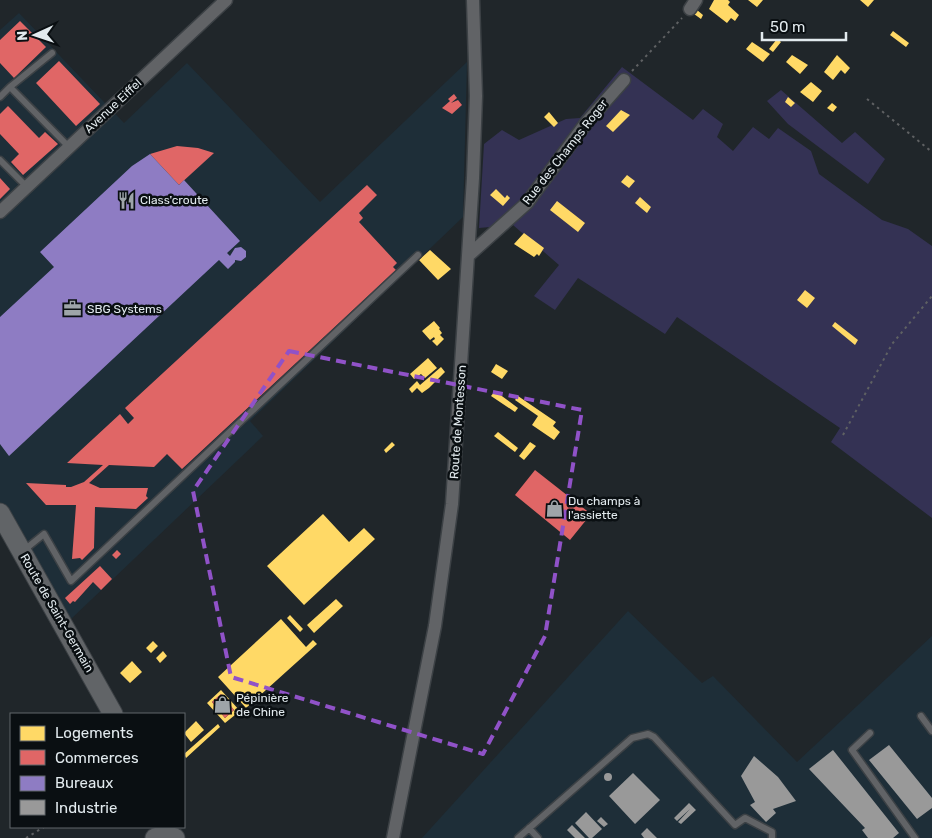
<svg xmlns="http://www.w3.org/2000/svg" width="932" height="838" font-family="Rubik,sans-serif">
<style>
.built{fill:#1e2e38}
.green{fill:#343254}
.homes{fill:#ffd966;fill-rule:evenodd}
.shops{fill:#e06666}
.offices{fill:#8e7cc3}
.industry{fill:#999}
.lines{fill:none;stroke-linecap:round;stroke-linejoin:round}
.lane-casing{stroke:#3c4145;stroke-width:9}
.street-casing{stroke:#3c4145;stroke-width:15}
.primary-casing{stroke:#3c4145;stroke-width:21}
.path{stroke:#5f6163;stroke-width:2;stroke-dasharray:2.5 4;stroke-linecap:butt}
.lane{stroke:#616366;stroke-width:6}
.street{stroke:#616366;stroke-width:12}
.primary{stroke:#616467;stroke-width:19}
.marked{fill:none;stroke:#9052c8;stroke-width:4;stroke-dasharray:10 6;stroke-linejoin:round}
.labels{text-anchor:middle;stroke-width:5;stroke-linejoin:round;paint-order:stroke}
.street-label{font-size:12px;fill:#e2eaee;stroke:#0a0f12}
.poi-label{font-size:12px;fill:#e2eaee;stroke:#0a0f12;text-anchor:start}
</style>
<rect width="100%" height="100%" fill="#20262a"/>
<path class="built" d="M19,13l105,110 63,-60 133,139 147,-140 -4,155 -213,204 13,15 -192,183 -71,-117v-472z
M628,611l74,72 11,-7 84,86 135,-126v202h-510z"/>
<path class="green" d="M622,67l71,53 10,-11 20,15 -6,13 16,14 20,-24 16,12 9,-11 33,23 8,23 63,46 26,9 24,17v272l-101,-76 9,-14 -163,-111 -12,17 -87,-56 -23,32 -21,-14 25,-31 -46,-40 -34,3 5,-84 18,-14 17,10 47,-21 14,-1z
M781,90l61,53 13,-11 30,27 -17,25 -80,-60 -21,-23z"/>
<path class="homes" d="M714,0h14l2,2 -2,3 11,10 -4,6 -4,-3 -4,5 -18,-14z
M748,0h15l-6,7z
M860,0h14l-6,7z
M697,10l6,5 -2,4 -7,-5z
M893,31l16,12 -3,4 -16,-12z
M777,39l4,3 -8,10 -4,-3z
M752,42l18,12 -7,8 -17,-13z
M792,55l16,10 -8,9 -14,-12z
M837,55l13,13 -5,6 -4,-4 -8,10 -9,-8z
M811,82l11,9 -9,11 -13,-10z
M788,97l7,6 -4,4 -6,-5z
M832,103l5,4 -4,5 -6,-4z
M621,110l9,5 -17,17 -7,-6z
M549,112l9,11 -4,4 -10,-10z
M627,175l8,6 -6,7 -8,-6z
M496,189l9,9 2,-3 3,3 -7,8 -13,-11z
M640,197l11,10 -4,6 -12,-10z
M557,201l28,22 -7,9 -28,-22z
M524,233l20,15 -5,8 -2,-2 -3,3 -20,-13z
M430,250l21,19 -13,11 -19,-20z
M805,290l10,8 -8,10 -10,-8z
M434,321l6,7 -1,1 3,4 -2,2 4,4 -7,7 -5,-5 3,-2 -1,-2 -4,3 -8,-9z
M835,322l23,18 -3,5 -23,-19z
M428,358l9,10 -12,10 -4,-4 -7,5 -4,-5z
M496,364l12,7 -6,8 -11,-7z
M441,367l4,5 -16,16 -7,5 -5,-5 -5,5 -3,-4 8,-8 3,4z
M495,391l23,17 -3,4 -24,-16z
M518,396l38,26 -3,4 7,6 -6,8 -22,-15 6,-9 -23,-16z
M498,432l20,16 -3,4 -21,-16z
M392,442l3,3 -9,8 -2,-3z
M530,442l6,4 -12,14 -5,-4z
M323,514l26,28 15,-14 11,11 -71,66 -37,-39z
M336,599l7,7 -29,27 -7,-8z
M290,615l13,14 -3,3 -13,-14z
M281,619l25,28 7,-7 4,4 -71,64 -28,-31z
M153,641l5,5 -7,7 -5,-5z
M163,651l4,5 -7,7 -4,-5z
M132,661l10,11 -12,11 -10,-10z
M221,690l19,21 -15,12 -18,-20zM221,694l13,16 -9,8 -13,-16z
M196,721l8,9 -13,12 -7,-9z
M218,724l2,3 -34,31 -2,-4z"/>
<path class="shops" d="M20,21l26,26 -32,31 -14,-15v-23z
M59,61l41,43 -24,22 -40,-43z
M454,94l3,4 -6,5 7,-3 4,5 -10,9 -10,-6 8,-7 -2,-2z
M8,106l31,32 6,-6 13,12 -35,31 -12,-13 8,-8 -19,-20v-20z
M177,146l21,2 16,5 -35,32 -29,-31z
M0,178l10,11 -10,10z
M367,185l10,10 -18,18 4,5 -4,4 38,41 -4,4 3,3 -214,199 -15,-15 -13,13 -45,-2 -20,18 11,5h48l-2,8 2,2 -12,11 -41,-2 -1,41 -12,12 -2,-2 -8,1 4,-54h-30l-20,-22 40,2v2h5l13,-5 19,-17 -36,-2 53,-49 8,10 6,-6 -9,-10z
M535,470l56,44 -21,26 -55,-45z
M117,550l4,4 -5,5 -4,-4z
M100,566l12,13 -11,11 -8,-8 -18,20 -2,-1 -3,3 -5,-6z
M221,694l13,16 -9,8 -13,-16z"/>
<path class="offices" d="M150,154l29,31 5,-5 56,61 -13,12 3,3 5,-8 6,-1 5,4v6l-5,4 -6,-1v2l-7,7 -9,-9 -210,196 -9,-12v-127l54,-50 -14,-15 92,-86z"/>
<path class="industry" d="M889,745l43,53v10l-15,11 -48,-59z
M833,750l66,83 -6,5h-25l-6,-8 3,-2 -56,-59z
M754,756l24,21 18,24 -23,8 3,4 -10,9 -16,-17 5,-3 -14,-26z
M604 777a4 4 0 1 1 8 0a4 4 0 1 1-8 0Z
M633,773l27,27 -25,24 -26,-28z
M689,803l7,7 -15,14 -3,-2 12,-13 -13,12 -3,-3z
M586,812l16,17 -10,9h-3l-14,-15z
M601,817l7,7 -4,3 -7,-6z
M572,825l13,13h-10l-8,-8z
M647,828l10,10h-13l-3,-4z"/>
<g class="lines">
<defs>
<path id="lane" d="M10,87l42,-34
M0,97l10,-10 59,60
M0,160l27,27
M23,551l21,-17 27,47 347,-326
M921,716l11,15
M870,733l-18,17 63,88
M529,828l9,10
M518,838l114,-100 16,-4 6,3 81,88 10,-7 27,14v6"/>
<path id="street" d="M690,9l6,-9
M0,212l226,-212
M469,255l58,-52 59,-80 38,-43
M393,838l42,-212 17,-122 21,-326 3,-82 -3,-96"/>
<path id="primary" d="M0,513l113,201
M155,838l9,-3 11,3"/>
</defs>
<use href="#lane" class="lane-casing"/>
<use href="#street" class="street-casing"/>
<use href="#primary" class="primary-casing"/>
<path class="path" d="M632,71l50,-53
M867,99l65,53
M843,435l49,-91 40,-48
M26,838l18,-11"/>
<use href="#lane" class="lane"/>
<use href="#street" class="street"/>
<use href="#primary" class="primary"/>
</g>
<path class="marked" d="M289,351l293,59 -37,226 -62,118 -252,-77 -38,-186z"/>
<defs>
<symbol id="restaurant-bare" viewBox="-9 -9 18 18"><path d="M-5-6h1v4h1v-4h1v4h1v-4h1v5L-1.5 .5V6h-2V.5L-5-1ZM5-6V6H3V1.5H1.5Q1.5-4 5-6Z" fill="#9ea5a9" stroke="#0a0f12" stroke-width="2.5" paint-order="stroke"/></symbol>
<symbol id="office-bare" viewBox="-9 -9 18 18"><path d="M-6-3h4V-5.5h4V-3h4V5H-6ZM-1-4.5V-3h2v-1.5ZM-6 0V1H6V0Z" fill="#9ea5a9" stroke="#0a0f12" stroke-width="2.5" paint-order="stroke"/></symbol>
<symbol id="shop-bare" viewBox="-9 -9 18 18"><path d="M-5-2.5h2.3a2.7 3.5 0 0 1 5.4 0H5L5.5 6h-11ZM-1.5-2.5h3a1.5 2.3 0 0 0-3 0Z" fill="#9ea5a9" stroke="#0a0f12" stroke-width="2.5" paint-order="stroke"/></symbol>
</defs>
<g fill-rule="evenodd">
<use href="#restaurant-bare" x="114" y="188" width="25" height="25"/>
<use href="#office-bare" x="60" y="296" width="25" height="25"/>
<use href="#shop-bare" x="542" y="496" width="25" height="25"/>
<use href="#shop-bare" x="210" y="692" width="25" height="25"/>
</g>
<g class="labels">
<g class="street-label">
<text transform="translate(113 106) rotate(-43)" y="4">Avenue Eiffel</text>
<text transform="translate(565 152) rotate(-52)" y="4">Rue des Champs Roger</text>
<text transform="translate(458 422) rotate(-86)" y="4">Route de Montesson</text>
<text transform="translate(57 613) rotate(60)" y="4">Route de Saint-Germain</text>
</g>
<g class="poi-label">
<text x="140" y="204">Class'croute</text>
<text x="87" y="313">SBG Systems</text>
<text x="568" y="505">Du champs à<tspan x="568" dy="14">l'assiette</tspan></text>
<text x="236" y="702">Pépinière<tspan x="236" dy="14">de Chine</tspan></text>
</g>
</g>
<rect x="10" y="713" width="175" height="115" fill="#0a0f12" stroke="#60676a"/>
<rect x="20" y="726" width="25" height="15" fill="#ffd966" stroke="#60676a"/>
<text x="55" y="738" font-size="15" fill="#e2eaee">Logements</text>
<rect x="20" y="750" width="25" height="15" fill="#e06666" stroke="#60676a"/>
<text x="55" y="763" font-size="15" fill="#e2eaee">Commerces</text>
<rect x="20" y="776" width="25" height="15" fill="#8e7cc3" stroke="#60676a"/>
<text x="55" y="788" font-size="15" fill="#e2eaee">Bureaux</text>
<rect x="20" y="800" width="25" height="15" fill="#999999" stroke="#60676a"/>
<text x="55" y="813" font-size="15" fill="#e2eaee">Industrie</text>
<g transform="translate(35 35) rotate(267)" stroke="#0a0f12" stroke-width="4" paint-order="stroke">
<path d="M0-4L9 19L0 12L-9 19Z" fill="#e2eaee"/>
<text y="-8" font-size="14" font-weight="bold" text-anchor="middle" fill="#e2eaee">N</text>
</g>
<path d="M762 32v8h84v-8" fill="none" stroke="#e2eaee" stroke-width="2.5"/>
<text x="770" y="32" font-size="15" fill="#e2eaee" stroke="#0a0f12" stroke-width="4" paint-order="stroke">50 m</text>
</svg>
